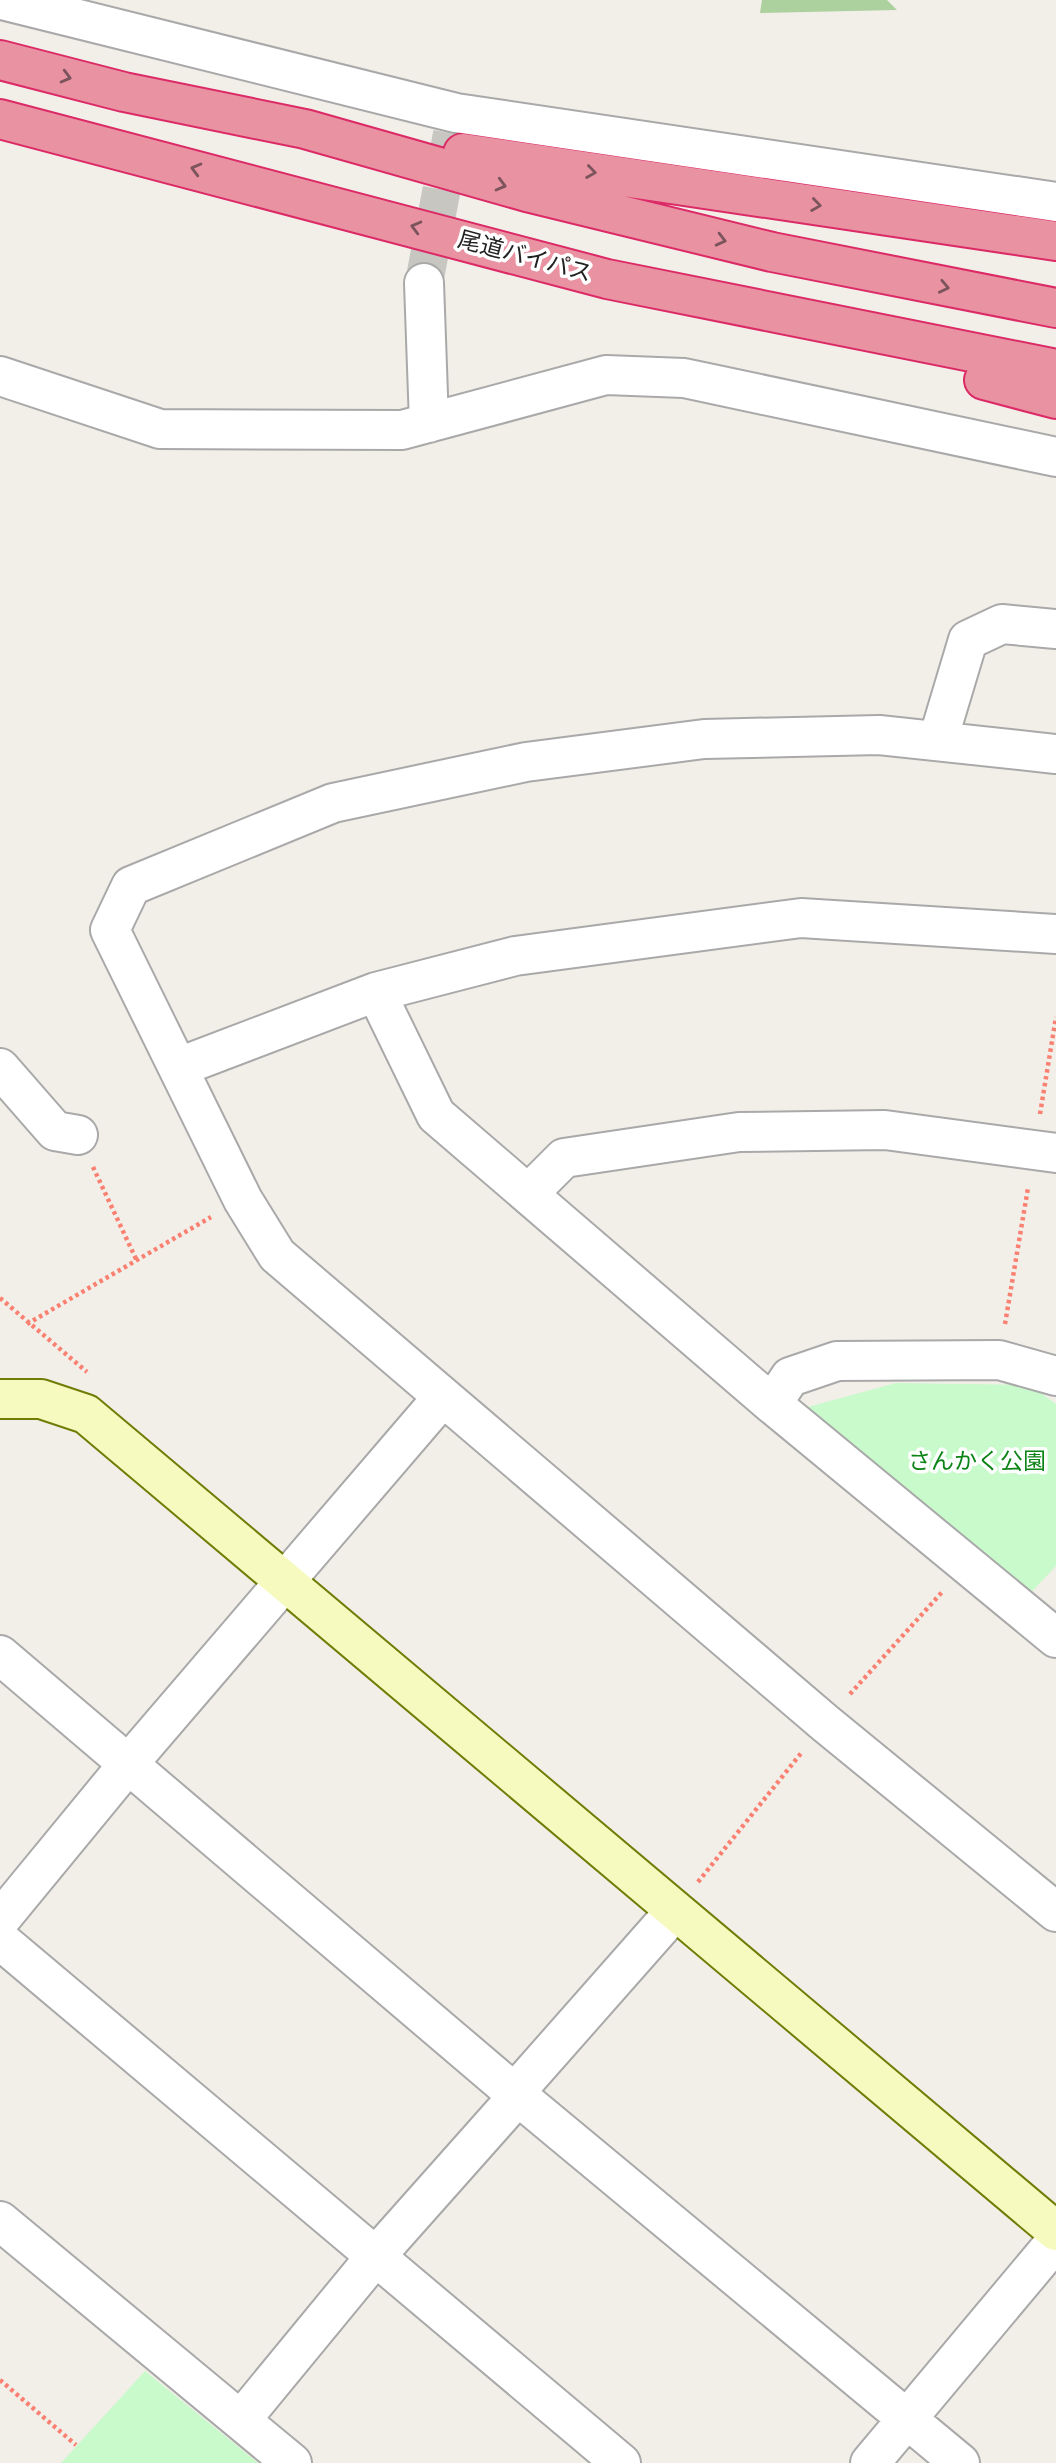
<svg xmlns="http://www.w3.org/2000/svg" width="1056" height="2463" font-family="'Fira Sans','Noto Sans JP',sans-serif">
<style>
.forest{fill:#add19e}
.park{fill:#c8facc}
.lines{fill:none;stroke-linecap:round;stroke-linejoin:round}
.street-tunnel{stroke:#c8c6c1;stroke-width:38;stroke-dasharray:38 19;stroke-linecap:butt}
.street-casing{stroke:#a9a9a9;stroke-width:42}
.secondary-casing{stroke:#707d05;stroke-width:42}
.highway-casing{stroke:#dc2a67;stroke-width:42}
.path{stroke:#fa8072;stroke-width:4.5;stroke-dasharray:3.5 3.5;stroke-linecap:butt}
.street{stroke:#fff;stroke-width:38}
.secondary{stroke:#f7fabf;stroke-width:38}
.highway{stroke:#e892a2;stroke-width:38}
.oneway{stroke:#7b545c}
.labels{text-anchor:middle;stroke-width:7;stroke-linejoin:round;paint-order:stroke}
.street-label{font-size:23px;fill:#222;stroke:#fff}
.park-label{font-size:23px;fill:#0c8416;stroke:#fff}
</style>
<rect width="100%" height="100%" fill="#f2efe9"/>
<path class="forest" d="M762,0h125l10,10 -137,3z"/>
<path class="park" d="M896,1383l134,2 26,19v162l-30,32 -233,-187z
M145,2371l113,92h-197z"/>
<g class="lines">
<path class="street-tunnel" d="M424,283l32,-170"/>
<defs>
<path id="street" d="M2,0l454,113 600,89
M424,283l5,140
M0,376l160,53 242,1 204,-55 78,3 372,79
M938,740l30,-100 34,-16 54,5
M1056,754l-177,-19 -175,4 -178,23 -193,41 -202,83 -21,44 133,270 34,55 548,468 231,189
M376,992l60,123 336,289 284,234
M179,1067l197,-75 139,-36 286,-38 255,16
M0,1068l55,63 23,4
M528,1194l36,-36 175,-26 146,-2 171,23
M772,1404l18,-27 47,-16 162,-1 57,16
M0,1655l518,441 442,367
M0,1920l129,-157 313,-365
M0,1940l621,523
M0,2221l292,242
M241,2420l134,-163 143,-161 7,-15 150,-170
M870,2463l186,-222"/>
<path id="secondary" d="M0,1399h41l45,15 970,817"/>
<path id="highway" d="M0,60l124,32 181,37 222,63 245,60 284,56
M0,119l607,160 449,90
M463,153l593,88
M984,380l72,19"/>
</defs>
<use href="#street" class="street-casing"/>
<use href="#secondary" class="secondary-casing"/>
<use href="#highway" class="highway-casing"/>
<path class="path" d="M1040,1114l16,-97
M93,1167l43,92
M0,1298l87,74
M27,1324l184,-107
M1005,1324l23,-136
M850,1694l93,-103
M698,1882l104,-130
M0,2380l76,65"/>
<use href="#street" class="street"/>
<use href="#secondary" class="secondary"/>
<use href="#highway" class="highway"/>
</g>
<defs><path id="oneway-chevron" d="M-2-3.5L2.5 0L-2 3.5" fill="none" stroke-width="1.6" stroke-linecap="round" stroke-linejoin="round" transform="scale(1.75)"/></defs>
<g class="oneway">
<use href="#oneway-chevron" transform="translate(66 77) rotate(15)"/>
<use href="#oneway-chevron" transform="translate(196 169) rotate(-165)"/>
<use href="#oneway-chevron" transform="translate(591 172) rotate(8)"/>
<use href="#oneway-chevron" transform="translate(501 185) rotate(15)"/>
<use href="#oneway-chevron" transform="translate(816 205) rotate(8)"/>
<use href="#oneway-chevron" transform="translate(416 227) rotate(-165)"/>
<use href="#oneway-chevron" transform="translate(721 240) rotate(14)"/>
<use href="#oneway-chevron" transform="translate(944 287) rotate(12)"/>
</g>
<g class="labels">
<g class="street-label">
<text transform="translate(525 256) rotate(15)" y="8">尾道バイパス</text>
</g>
<g class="park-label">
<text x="977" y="1469">さんかく公園</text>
</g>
</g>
</svg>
